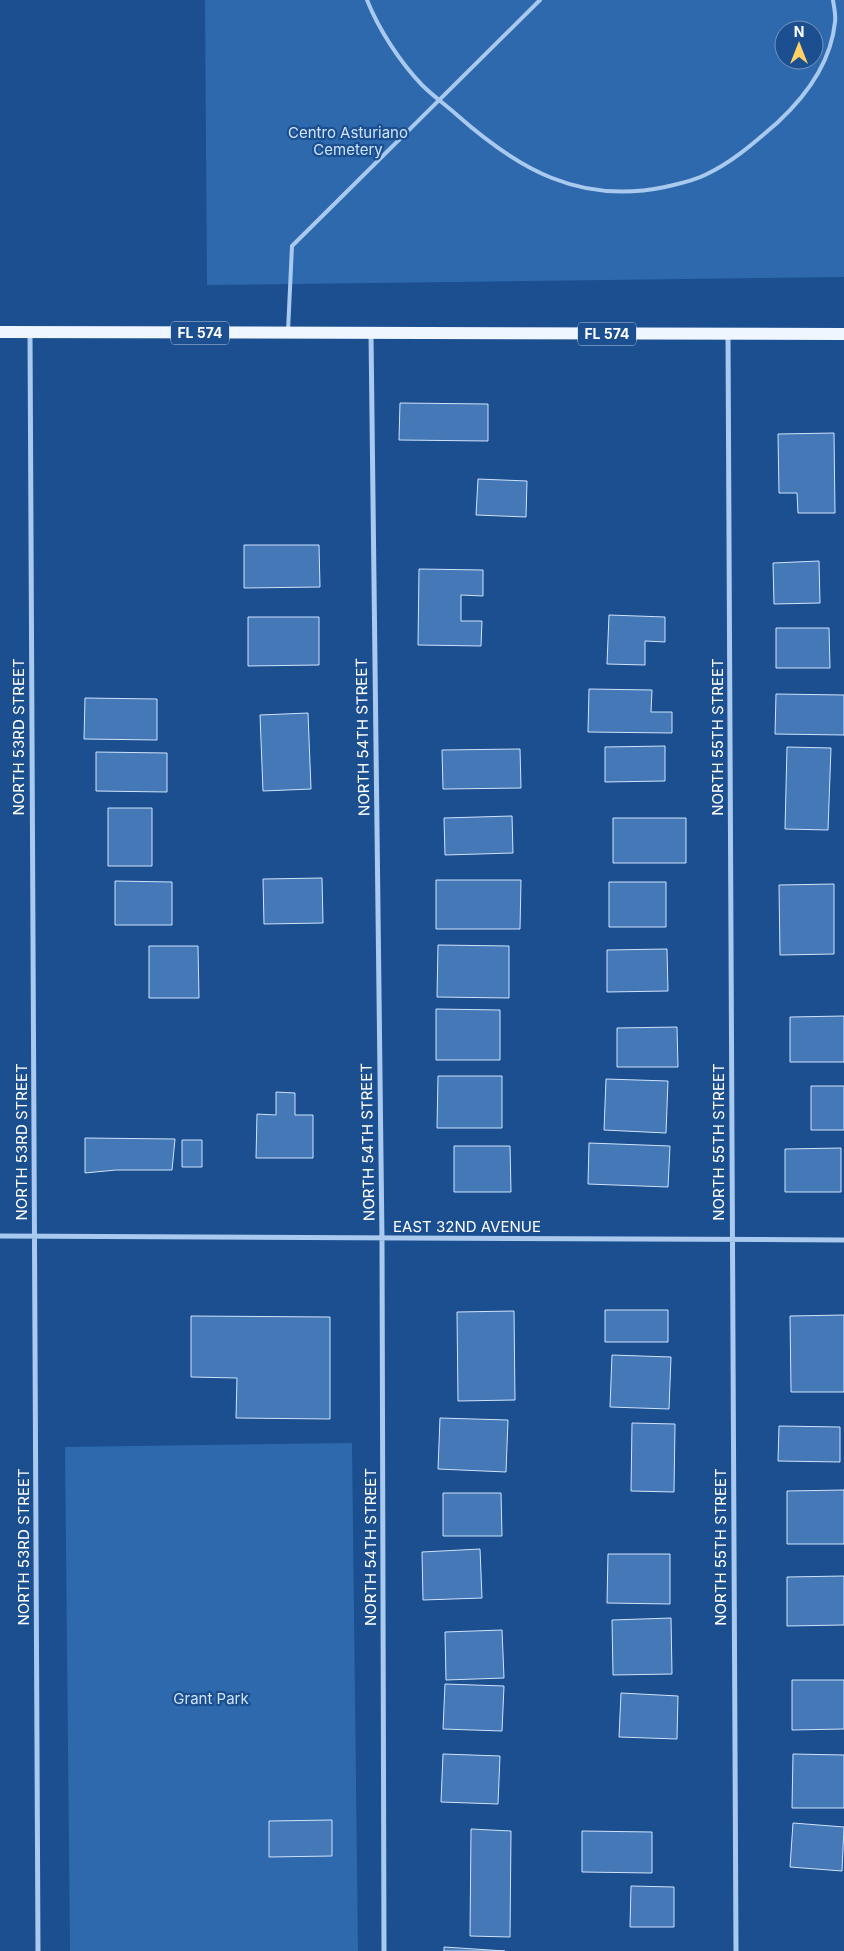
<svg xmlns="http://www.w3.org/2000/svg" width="844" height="1951" font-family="Inter,sans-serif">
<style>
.green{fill:#2e69ad;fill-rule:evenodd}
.building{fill:#4478b7;stroke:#cfe3fa}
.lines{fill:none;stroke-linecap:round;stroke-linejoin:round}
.lane{stroke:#a9c9ee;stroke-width:4}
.street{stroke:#a9c9ee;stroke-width:5}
.primary{stroke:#f0f6ff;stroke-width:12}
.labels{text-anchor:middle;stroke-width:4.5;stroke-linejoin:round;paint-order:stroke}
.shield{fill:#1b4f8f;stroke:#bbcadd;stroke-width:1}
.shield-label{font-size:14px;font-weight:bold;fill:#fff}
.park-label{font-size:15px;fill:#cfe3fa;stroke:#1b4f8f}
.street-label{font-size:15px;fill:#fff;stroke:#1b4f8f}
</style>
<rect width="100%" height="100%" fill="#1b4f8f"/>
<path class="green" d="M205,0h639v277l-637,8zM784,30h30v30h-30z
M352,1443l6,508h-288l-5,-504z"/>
<path class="building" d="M400,403l88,1v37l-89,-1z
M834,433l1,80h-37l-1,-20h-18l-1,-59z
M478,479l49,2 -1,36 -50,-2z
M244,545h75l1,42 -76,1z
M819,561l1,42 -46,1 -1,-41z
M419,569l64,1v26l-22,-1v26h21l-1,25 -63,-1z
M609,615l56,2v25l-20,-1v24l-38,-1z
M248,617h71v48l-71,1z
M776,628h53l1,40h-54z
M589,689l63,1 -1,22h21v21l-84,-1z
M776,694l68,1v40l-69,-1z
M85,698l72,1v41l-73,-1z
M308,713l3,76 -48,2 -3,-76z
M665,746v35l-60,1v-35z
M787,747l44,1 -3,82 -43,-1z
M520,749l1,39 -78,1 -1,-39z
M96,752l71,1v39l-71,-1z
M108,808h44v58h-44z
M512,816l1,37 -68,2 -1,-37z
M613,818h73v45h-73z
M322,878l1,45 -59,1 -1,-45z
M436,880h85l-1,49h-84z
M115,881l57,1v43h-57z
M609,882h57v45h-57z
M834,884v70l-54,1 -1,-70z
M438,945l71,1v52l-72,-1z
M149,946h49l1,52h-50z
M667,949l1,42 -61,1v-42z
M436,1009l64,1v50h-64z
M844,1016v46h-54v-45z
M677,1027l1,40h-61v-39z
M438,1076h64v52h-65z
M606,1079l62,2 -2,52 -62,-3z
M811,1086h33v44h-33z
M276,1092l19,1v22h18v43h-57l1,-44 19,1z
M85,1138l90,1 -3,31h-56l-31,3z
M182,1140h20v27h-20z
M589,1143l81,3 -2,41 -80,-3z
M454,1146h56l1,46h-57z
M841,1148v44h-56v-43z
M605,1310h63v32h-63z
M514,1311l1,89 -57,1 -1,-89z
M844,1315v77h-53l-1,-76z
M191,1316l139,1v102l-94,-1 1,-40 -46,-1z
M612,1355l59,2 -2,52 -59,-2z
M440,1418l68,2 -2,52 -68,-3z
M632,1423l43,1 -1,68 -43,-1z
M779,1426l61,1v35l-62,-1z
M844,1490v54h-57v-53z
M443,1493h58l1,43h-59z
M480,1549l2,49 -59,2 -1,-48z
M608,1554h62v50l-63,-1z
M844,1576v49l-57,1v-49z
M671,1618l1,56 -59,1 -1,-55z
M502,1630l2,48 -58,2 -1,-48z
M792,1680h52v49l-52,1z
M445,1684l59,2 -2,45 -59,-2z
M621,1693l57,3 -1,43 -58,-2z
M443,1754l57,2 -2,48 -57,-2z
M793,1754l51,1v53h-52z
M332,1820v36l-63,1v-36z
M793,1823l51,4 -2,44 -52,-4z
M471,1829l40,2 -1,106 -40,-1z
M582,1831l70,1v41l-70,-1z
M631,1886l43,1v40h-44z
M444,1947l61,4h-61z"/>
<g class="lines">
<path class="lane" d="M367,0c12,30 33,62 55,85 11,11 24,20 35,30 61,54 123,90 208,72 13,-3 28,-6 40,-12 28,-13 50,-33 73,-53 28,-26 53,-60 57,-100 1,-7 -1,-15 -2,-22
M288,331l4,-85 248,-246"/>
<path class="street" d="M30,332l8,1619
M371,334l11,906 2,711
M728,334l8,1617
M0,1236l844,4"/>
<path class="primary" d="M0,332l844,2"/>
</g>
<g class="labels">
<g class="shield">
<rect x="171" y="321.5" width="58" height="23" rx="4"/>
<rect x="578" y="322.5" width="58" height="23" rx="4"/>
</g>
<g class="shield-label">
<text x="200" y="338">FL 574</text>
<text x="607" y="339">FL 574</text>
</g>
<g class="park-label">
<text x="348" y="138">Centro Asturiano<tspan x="348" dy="17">Cemetery</tspan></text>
<text x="211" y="1704">Grant Park</text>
</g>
<g class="street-label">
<text transform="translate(19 737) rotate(-90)" y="5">NORTH 53RD STREET</text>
<text transform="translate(363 737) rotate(-91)" y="5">NORTH 54TH STREET</text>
<text transform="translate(718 737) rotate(-90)" y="5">NORTH 55TH STREET</text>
<text transform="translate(22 1142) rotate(-90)" y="5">NORTH 53RD STREET</text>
<text transform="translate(368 1142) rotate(-91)" y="5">NORTH 54TH STREET</text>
<text transform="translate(719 1142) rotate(-90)" y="5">NORTH 55TH STREET</text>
<text x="467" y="1232">EAST 32ND AVENUE</text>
<text transform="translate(24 1547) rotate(-90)" y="5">NORTH 53RD STREET</text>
<text transform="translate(371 1547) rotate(-90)" y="5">NORTH 54TH STREET</text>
<text transform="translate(721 1547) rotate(-90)" y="5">NORTH 55TH STREET</text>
</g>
</g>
<g transform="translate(799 45)"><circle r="24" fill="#1b4f8f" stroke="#7695bc"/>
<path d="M0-4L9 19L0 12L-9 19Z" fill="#ffd166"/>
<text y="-8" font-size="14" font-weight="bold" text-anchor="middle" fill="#ffffff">N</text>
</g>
</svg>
